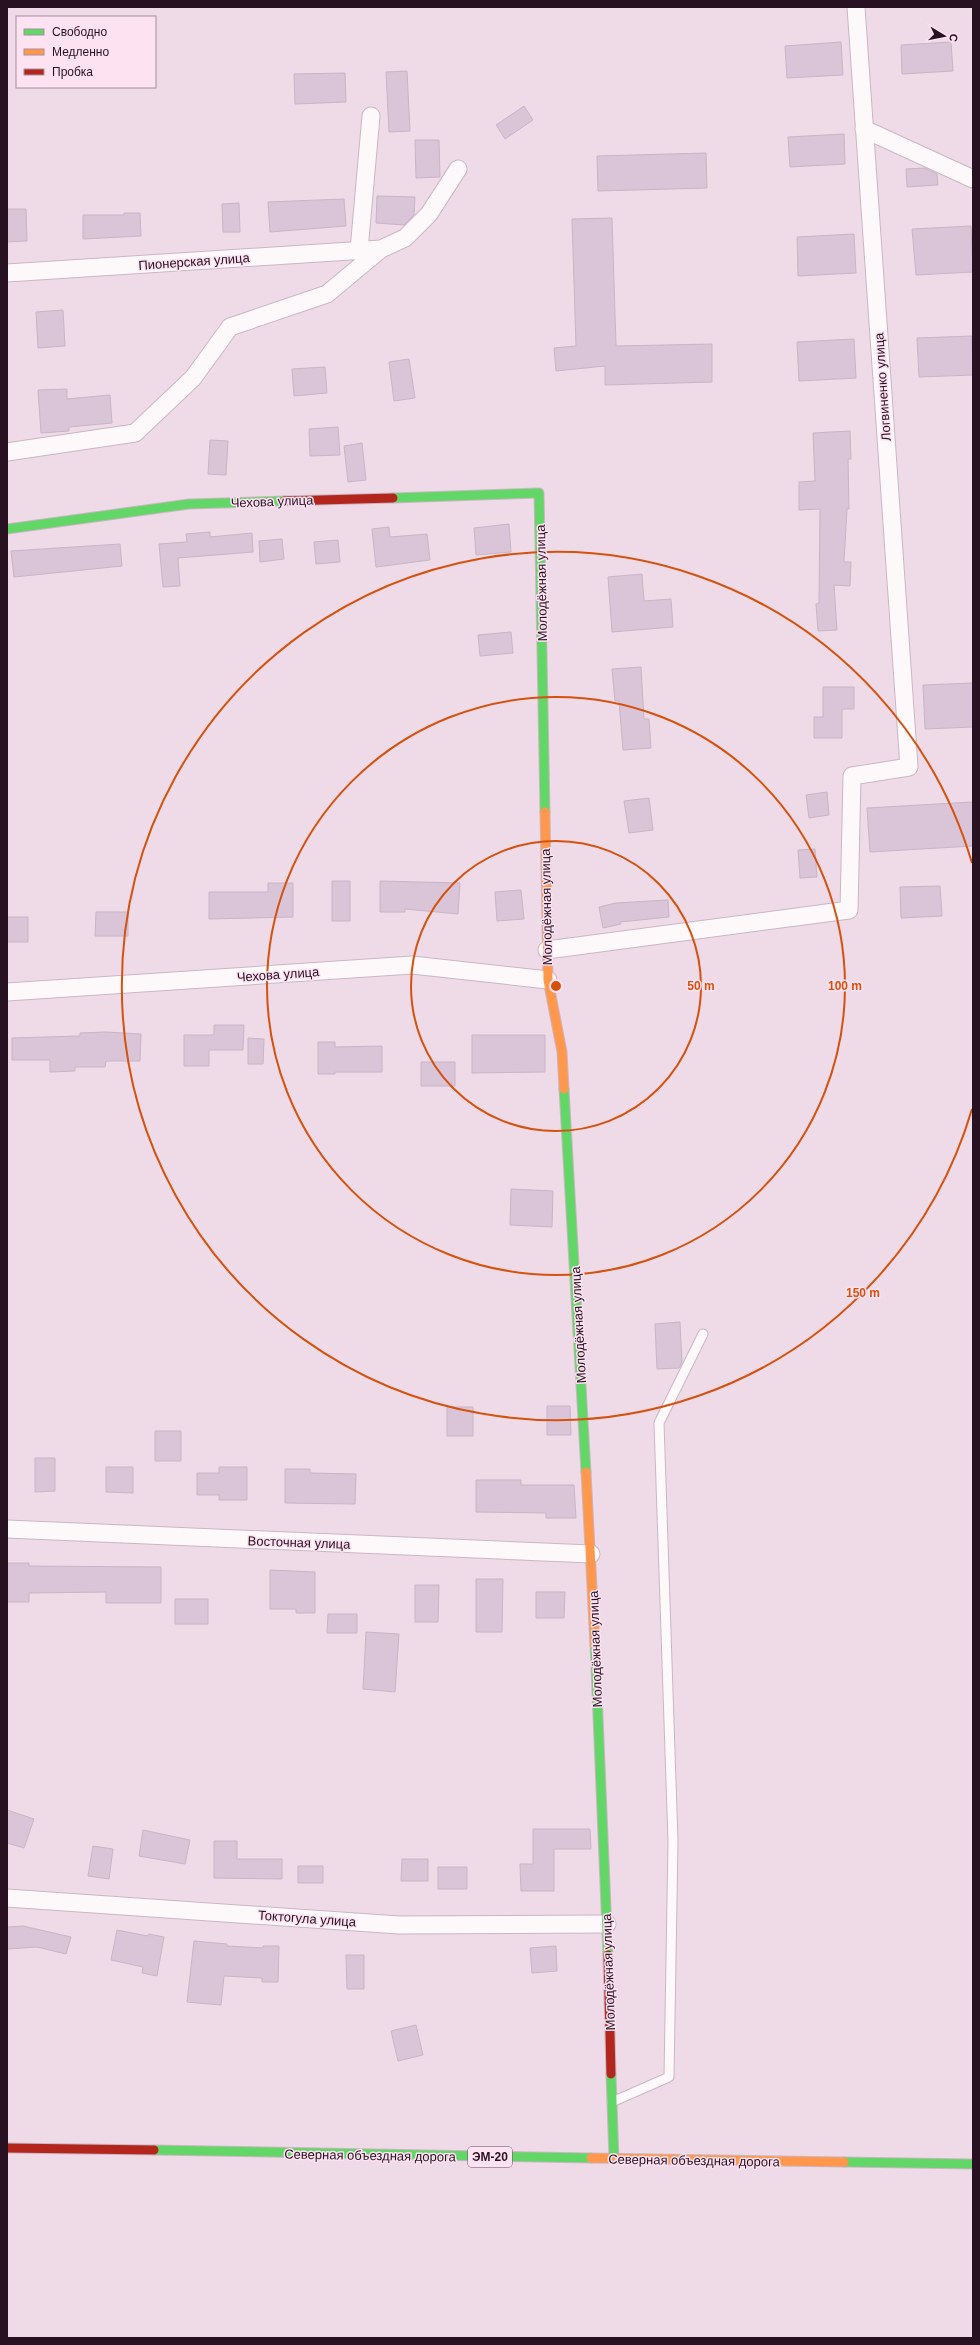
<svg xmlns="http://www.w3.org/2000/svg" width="980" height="2345" font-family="Helvetica,sans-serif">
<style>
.building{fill:#dac4d8;stroke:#c7b6c5}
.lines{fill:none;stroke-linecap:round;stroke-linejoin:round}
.lane-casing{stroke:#ccb6c3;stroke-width:11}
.street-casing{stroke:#ccb6c3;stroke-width:19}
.fast-casing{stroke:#ccb6c3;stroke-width:11}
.slow-casing{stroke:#ccb6c3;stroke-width:11}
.jam-casing{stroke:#ccb6c3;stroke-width:11}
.lane{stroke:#fdf9fb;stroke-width:9}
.street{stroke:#fdf9fb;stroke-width:17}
.fast{stroke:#63d668;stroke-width:9}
.slow{stroke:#ff974d;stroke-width:9}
.jam{stroke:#b3261e;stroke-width:9}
.ring{fill:none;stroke:#d5520e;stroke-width:2}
.labels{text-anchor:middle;stroke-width:3;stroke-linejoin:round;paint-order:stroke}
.shield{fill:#fde2f2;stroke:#68505f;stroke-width:1}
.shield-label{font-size:12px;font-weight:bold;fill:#281120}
.street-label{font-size:13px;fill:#281120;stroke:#fde2f2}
.centre{fill:#d5520e;stroke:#fde2f2;stroke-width:2}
.ring-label{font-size:12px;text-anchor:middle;font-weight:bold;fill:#d5520e;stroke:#fde2f2;stroke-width:3;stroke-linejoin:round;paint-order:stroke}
</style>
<rect width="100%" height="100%" fill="#efdae7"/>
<path class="building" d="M841,42l2,33 -56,3 -2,-32z
M951,42l2,29 -51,3 -1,-29z
M407,71l3,60 -21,1 -3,-60z
M345,73l1,29 -51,2 -1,-30z
M524,106l9,14 -28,19 -9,-14z
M844,134l1,30 -55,3 -2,-30z
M415,140h24l1,37 -24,1z
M706,153l1,35 -109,3 -1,-35z
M925,168l12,6 1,11 -31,2 -1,-18z
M377,196l38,1 -1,18 -10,10 -28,-2z
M344,199l2,27 -76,6 -2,-30z
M239,203l1,29h-17l-1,-28z
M7,209h19l1,32 -20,1z
M124,213h16l1,23 -58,3v-24h41z
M612,218l4,128 96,-2v38l-107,3v-19l-49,5 -2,-23 22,-2 -4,-127z
M971,226l2,46 -57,3 -4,-46z
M854,234l2,39 -58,3 -1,-39z
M63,310l2,36 -27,2 -2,-36z
M972,336l1,39 -54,2 -2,-39z
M854,339l2,39 -57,3 -2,-39z
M409,359l6,39 -21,3 -5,-39z
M325,367l2,26 -33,3 -2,-27z
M67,389v10l43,-4 2,28 -43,4v4l-28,2 -3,-43z
M338,427l2,28 -30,1 -1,-27z
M850,431l1,28h-3l1,50h-2l-3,53h7l-1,24 -16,-1 3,45 -19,1 -2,-27 3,-1 1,-94 -21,1v-28l16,-1 -2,-48z
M210,440l18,1 -2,34 -18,-1z
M362,443l4,37 -18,2 -4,-36z
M509,524l2,28 -35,3 -2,-27z
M389,527l1,10 37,-3 3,26 -54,7 -4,-38z
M210,532v5l42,-4 1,19 -75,6 2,28 -17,1 -4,-43 28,-2 -1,-8z
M282,539l2,20 -24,3 -1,-21z
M338,540l2,22 -24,2 -2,-22z
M120,544l2,22 -108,11 -3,-26z
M642,574l2,27 27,-2 2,28 -61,5 -4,-55z
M511,632l2,21 -33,3 -2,-21z
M641,667l3,52h5l2,29 -28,2 -4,-49h-4l-3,-32z
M973,683v44l-48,2 -2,-44z
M823,687h31v22h-12v29h-28v-21h9z
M827,792l2,23 -20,3 -3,-23z
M649,798l4,32 -24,3 -5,-32z
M973,802v44l-103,6 -3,-44z
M815,849l2,28 -17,1 -2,-28z
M332,881h18v40h-18z
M380,881l80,2 -2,31 -53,-5v3h-25z
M268,883h25v34l-84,2v-27h59z
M940,886l2,30 -41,2 -1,-31z
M521,890l3,29 -27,2 -2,-29z
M668,900l1,17 -49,5 1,2 -18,4 -4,-21 17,-4z
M96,912h32v24h-33z
M7,917h21v25h-21z
M214,1025h30l-1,25h-34v16h-25v-31h30z
M106,1032l35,2 -1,27h-34l-1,6h-30v4l-25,1v-12h-38v-22l68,-2v-3z
M472,1035h73v37l-73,1z
M248,1038l16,1 -1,25h-15z
M318,1042h17v5l47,-1v26h-47v2h-17z
M421,1062h34v24h-34z
M511,1189l42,2 -1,36 -42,-2z
M680,1322l2,40 -3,6 -22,1 -2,-45z
M547,1406h23l1,29h-24z
M447,1407h26v29h-26z
M155,1431h26v30h-26z
M35,1458h20v33l-20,1z
M106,1467h27v26l-27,-1z
M219,1467h28v33h-28v-5h-22v-22h22z
M285,1469h25v4l46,1 -1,30 -70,-1z
M476,1480h45v5h53l2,33h-30v-5l-70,-1z
M7,1563h22v3l132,1v36h-55v-11l-77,1v9h-22z
M270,1570l45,2v41h-19v-4h-26z
M476,1579h27l-1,53h-26z
M415,1585h24l-1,37h-23z
M536,1592h29l-1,26h-28z
M175,1599h33v25h-33z
M328,1614h29v19h-30z
M366,1632l33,2 -4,58 -32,-3z
M7,1810l27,9 -10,29 -17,-5z
M533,1829h57l1,20h-37v42h-33l-1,-27h13z
M143,1830l47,10 -5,24 -46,-8z
M214,1841h23v18h45v20l-68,-1z
M93,1846l20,3 -4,30 -21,-3z
M402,1859h26v22h-27z
M298,1866h25v17h-25z
M438,1867h29v22h-29z
M23,1926l48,11 -5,17 -29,-7 -30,2v-22z
M117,1930l31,6 1,-2 15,3 -7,39 -15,-3 1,-6 -32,-7z
M194,1941l33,3v2l36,2v-2h16l-1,36h-16v-4l-38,-2 -3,29 -34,-3z
M556,1946l1,25 -25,2 -2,-25z
M346,1955h18v34h-17z
M416,2025l7,30 -25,6 -7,-30z"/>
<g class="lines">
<defs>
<path id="lane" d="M612,2102l57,-25 4,-236 -14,-418 44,-89"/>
<path id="street" d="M864,129l109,50
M359,250l12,-134
M7,273l374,-24
M7,452l128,-19 58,-55 37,-51 97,-33 54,-45 24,-11 24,-24 29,-45
M547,950l302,-40 3,-134 57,-9 -53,-760
M7,992l405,-27 136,15
M7,1529l584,25
M7,1898l392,27 208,-1"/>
<path id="fast" d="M393,498l146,-5 6,319
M7,529l182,-25 95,-3
M564,1089l22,383
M595,1645l13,310
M611,2074l3,85
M154,2150l437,8
M844,2162l129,2"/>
<path id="slow" d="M545,812l3,168 14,72 2,37
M586,1472l9,173
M591,2158l253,4"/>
<path id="jam" d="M284,501l109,-3
M608,1955l3,119
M7,2148l147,2"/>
</defs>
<use href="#lane" class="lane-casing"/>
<use href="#street" class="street-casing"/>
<use href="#fast" class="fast-casing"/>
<use href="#slow" class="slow-casing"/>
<use href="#jam" class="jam-casing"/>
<use href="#lane" class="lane"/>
<use href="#street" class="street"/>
<use href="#fast" class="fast"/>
<use href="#slow" class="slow"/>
<use href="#jam" class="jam"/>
</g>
<g class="ring">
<circle cx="556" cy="986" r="145"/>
<circle cx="556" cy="986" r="289"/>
<path d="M972 1109A434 434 0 1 1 972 863"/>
</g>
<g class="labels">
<rect class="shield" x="468" y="2147" width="44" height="20" rx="3"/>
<g class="shield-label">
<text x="490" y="2161">ЭМ-20</text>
</g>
<g class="street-label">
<text transform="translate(194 261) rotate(-4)" y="5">Пионерская улица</text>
<text transform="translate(882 387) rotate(-94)" y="5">Логвиненко улица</text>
<text transform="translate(272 501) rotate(-2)" y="5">Чехова улица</text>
<text transform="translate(541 583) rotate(-91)" y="5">Молодёжная улица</text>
<text transform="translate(546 907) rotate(-91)" y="5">Молодёжная улица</text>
<text transform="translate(278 974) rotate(-4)" y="5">Чехова улица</text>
<text transform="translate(578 1325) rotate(-93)" y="5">Молодёжная улица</text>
<text transform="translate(299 1542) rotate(2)" y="5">Восточная улица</text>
<text transform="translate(595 1649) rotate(-92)" y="5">Молодёжная улица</text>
<text transform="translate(307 1918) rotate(4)" y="5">Токтогула улица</text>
<text transform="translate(608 1972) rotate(-92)" y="5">Молодёжная улица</text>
<text transform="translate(370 2155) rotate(1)" y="5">Северная объездная дорога</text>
<text transform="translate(694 2160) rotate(1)" y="5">Северная объездная дорога</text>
</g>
</g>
<circle cx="556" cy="986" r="6" class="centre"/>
<g class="ring-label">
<text x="701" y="990">50 m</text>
<text x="845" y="990">100 m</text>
<text x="863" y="1297">150 m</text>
</g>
<rect width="980" height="2345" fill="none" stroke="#281120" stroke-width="16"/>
<rect x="16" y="16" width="140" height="72" fill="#fde2f2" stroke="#a88e9e"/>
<rect x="24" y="29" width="20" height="6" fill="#63d668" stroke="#a88e9e"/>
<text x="52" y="36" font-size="12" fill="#281120">Свободно</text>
<rect x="24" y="49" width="20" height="6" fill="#ff974d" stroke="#a88e9e"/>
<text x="52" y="56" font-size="12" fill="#281120">Медленно</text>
<rect x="24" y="69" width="20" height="6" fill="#b3261e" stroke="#a88e9e"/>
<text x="52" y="76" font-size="12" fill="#281120">Пробка</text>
<g transform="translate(944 36) rotate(100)" stroke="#fde2f2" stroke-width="3" paint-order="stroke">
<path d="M0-3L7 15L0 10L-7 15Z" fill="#281120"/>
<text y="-6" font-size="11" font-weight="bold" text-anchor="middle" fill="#281120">С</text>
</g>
</svg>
